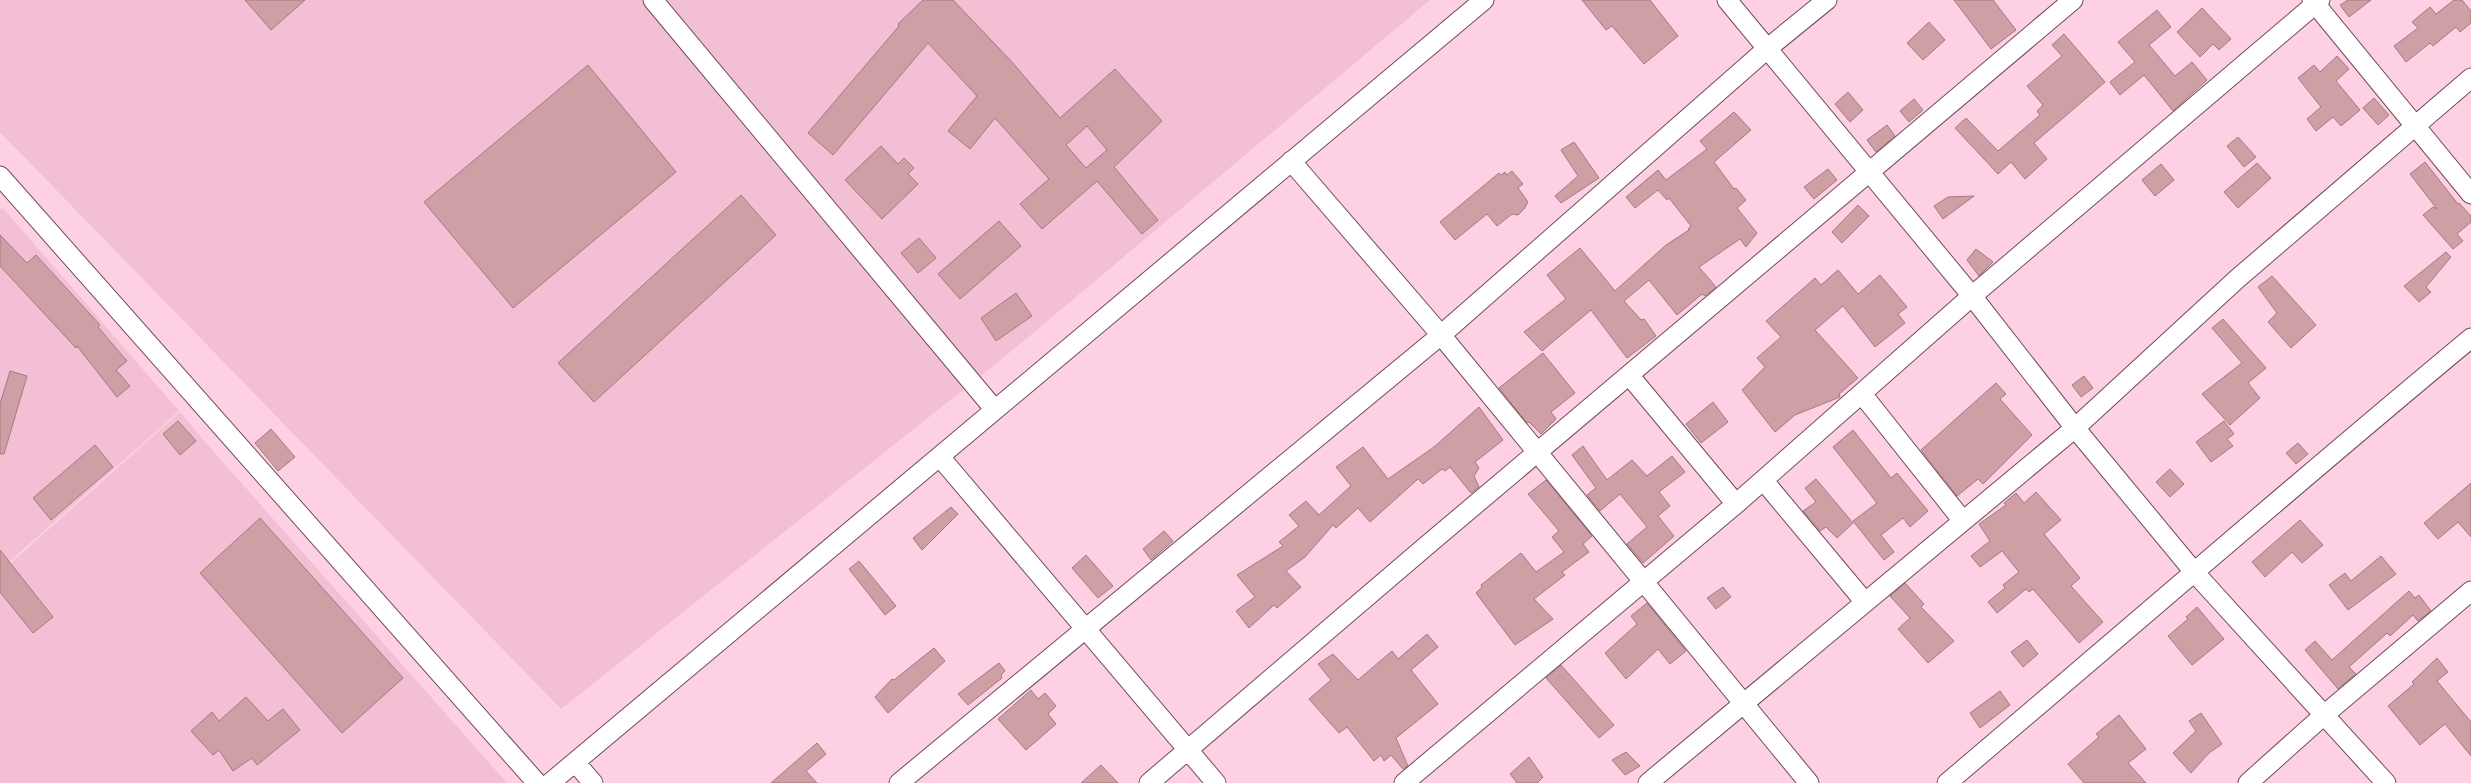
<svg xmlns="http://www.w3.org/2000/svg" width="2471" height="783" font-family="'Roboto Condensed',sans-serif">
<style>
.built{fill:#f2bfd5}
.building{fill:#cea0a5;stroke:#a5797f;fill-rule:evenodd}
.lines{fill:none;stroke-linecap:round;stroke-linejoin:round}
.minor-casing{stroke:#704b5c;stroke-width:21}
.minor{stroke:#fff;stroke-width:19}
</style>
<rect width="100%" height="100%" fill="#fdd0e4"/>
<path class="built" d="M0,0h1430l-428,359 -441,350 -561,-577z
M3,208l176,203 -179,159v-360z
M180,412l25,30 302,341h-507v-210z"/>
<path class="building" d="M245,0h60l-34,30z
M923,0h30l58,61 49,57 55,-49 47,52 -48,46 44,53 -16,14 -45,-53 -55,48 -22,-25 29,-25 -54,-61 -25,31 -22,-18 29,-35 -49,-53 -95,112 -25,-22 91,-107 -1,-2zM1087,126l20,24 -21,18 -20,-23z
M1582,0h68l28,36 -34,28 -32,-38 -6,4z
M1954,0h39l23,30 -25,19z
M2348,0h23l-22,17 -9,-12z
M2454,0h8l9,11v12l-11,9 -4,-5 -23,19 -3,-3 -24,19 -12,-16 24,-18 -6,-6 18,-15 6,7z
M2202,8l29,31 -12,11 -6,-6 -13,13 -23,-25z
M2157,10l14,17 -22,18 26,31 17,-14 15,18 -34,31 -29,-36 -24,20 -10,-13 25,-20 -17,-20z
M1929,22l16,18 -22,20 -16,-17z
M2064,34l41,48 -71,61 13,16 -22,20 -14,-17 -13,12 -43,-46 11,-10 32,33 42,-36 -3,-4 6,-6 -16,-19 35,-30 -10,-11z
M2337,56l12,13 -13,12 24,29 -19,16 -8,-9 -17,14 -9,-12 14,-12 -23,-29 16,-13 6,7z
M588,65l88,107 -163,136 -89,-106z
M1848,92l15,18 -13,12 -15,-18z
M2374,98l15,17 -11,10 -15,-17z
M1914,99l9,11 -14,12 -9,-11z
M1734,112l17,18 -37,32 20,27 2,-1 10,12 -9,8 20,25 -11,14 -6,-8 -41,28 17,20 -11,9 -3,-2 -25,21 -28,-35 -25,21 17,19 3,-1 12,17 -29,22 -36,-48 -49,41 -18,-19 42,-33 -19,-24 33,-27 35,43 51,-46 23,-15 -1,-1 3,-3 -22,-28 -2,2 -9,-10 -23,18 -9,-11 32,-27 8,10 41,-31 -7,-8z
M1887,125l8,11 -19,16 -9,-12z
M2238,137l18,20 -12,10 -17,-21z
M1574,142l25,36 -38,25 -6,-7 23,-20 -17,-26z
M881,146l17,18 6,-6 10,10 -6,6 10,10 -36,35 -37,-39z
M2425,162l33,42 1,-1 12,13v6l-14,12 6,7 -10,8 -30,-34 10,-8 4,2 -27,-35z
M2257,163l14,15 -33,30 -14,-16z
M2161,164l13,16 -19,16 -13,-16z
M1828,169l9,11 -23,19 -10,-12z
M1512,171l11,13 -5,4 10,14 -4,7 -6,6 -6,-1 -15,12 -10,-12 -32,26 -15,-18 59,-49 2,2 4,-3 2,3z
M741,195l35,40 -182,167 -36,-39z
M1974,196l-31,23 -9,-13 14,-9z
M1858,205l11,11 -27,27 -10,-11z
M999,221l22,25 -61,53 -22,-25z
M0,235l27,28 9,-8 64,70 -2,2 29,34 -11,9 14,16 -13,11 -40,-51 -1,2 -76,-82z
M919,238l17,20 -18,15 -17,-20z
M1976,249l17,13 -14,14 -12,-16z
M2446,252l5,5 -25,30 5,5 -12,10 -15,-16z
M1838,270l20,24 22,-19 27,32 -9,7 7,9 -30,24 -32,-41 -28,24 43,48 -19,16 1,3 -45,18 -20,17 -33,-42 23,-23 -8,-9 24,-21 -15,-16 49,-43 6,7z
M2272,276l44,49 -25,23 -23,-26 9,-9 -19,-26z
M1016,293l16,23 -36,25 -15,-23z
M2223,319l43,49 -18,15 12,15 -30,27 -28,-31 40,-31 -30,-35z
M1543,353l32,40 -24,19 5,7 -15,15 -12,-12 -2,1 -28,-35z
M10,371l17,5 -23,78h-4v-50z
M2084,376l9,12 -12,9 -9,-12z
M1996,383l10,11 -6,5 32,36 -49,49 -5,-5 -21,17 -36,-46z
M1713,402l15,20 -27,21 -15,-19z
M1479,407l24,33 -28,22 4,6 -5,8 5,11 -8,6 -21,-26 -5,4 -3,-2 -19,15 -5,-5 -48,43 -12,-14 -22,20 -3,-3 -28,32 -19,14 15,16 -24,21 -3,-3 -25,23 -13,-17 19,-14 -18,-22 46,-29 -4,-4 20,-16 -10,-11 17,-14 13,14 32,-29 -15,-19 27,-20 25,32 46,-32z
M178,421l18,20 -16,14 -17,-21z
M2224,421l10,13 -7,5 6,7 -22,16 -15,-20z
M271,429l24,28 -17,14 -23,-28z
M1853,430l38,48 6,-5 31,38 -18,16 -7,-9 -22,17 13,17 -10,8 -31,-39 24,-18 -44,-56z
M2298,443l10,11 -12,10 -10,-11z
M95,445l18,22 -62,53 -18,-22z
M1583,446l24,34 25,-20 15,16 25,-20 13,16 -26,20 11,14 -12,10 16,20 -31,27 -16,-19 20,-17 -27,-33 -20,17 -13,-16 9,-7 -24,-33z
M2170,469l14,15 -14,13 -14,-15z
M1816,479l37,44 -16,15 -11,-11 -6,4 -17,-20 13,-9 -11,-14z
M1546,480l46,56 -9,8 6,8 -27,20 3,3 -31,24 19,20 -38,26 -39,-52 6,-6 -1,-2 40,-32 15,19 28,-20 -12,-15 7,-6 -31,-37z
M2471,483v54l-13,-15 -20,17 -14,-16z
M2036,492l25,28 -17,14 36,44 -9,8 32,36 -24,21 -46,-54 -4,3 -3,-3 -29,24 -9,-11 17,-14 -2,-3 16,-13 -17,-21 -22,16 -9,-11 19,-15 -11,-17 27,-19 -2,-2 12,-10 8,10z
M951,507l7,7 -36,36 -9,-12z
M260,518l143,160 -61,55 -142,-160z
M2300,520l23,25 -21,18 -10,-11 -27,25 -13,-15z
M1164,531l9,10 -22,19 -8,-11z
M0,550l53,67 -20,16 -33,-41z
M1086,555l27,31 -15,12 -26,-30z
M2381,556l15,18 -48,36 -19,-25 16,-12 6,8z
M859,561l37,45 -11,9 -36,-46z
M1905,583l19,21 -3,3 33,34 -26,22 -30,-34 12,-11 -20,-22z
M1723,587l8,10 -15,12 -9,-11z
M2409,591l6,7 4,-3 12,16 -13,10 -5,-6 -23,21 -3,-3 -38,34 7,7 -18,15 -33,-39 10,-9 17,19z
M1647,603l39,48 -16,13 -12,-15 -32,30 -21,-26 32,-29 -6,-8z
M2197,607l27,32 -32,26 -24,-29 20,-17 -2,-2z
M1427,634l11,13 -27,23 27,34 -42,34 12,28 -5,3 -12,-14 -7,6 -3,-6 -7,6 -27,-34 -8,6 -30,-34 22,-19 -13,-16 15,-10 25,26 34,-29 6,8z
M2027,640l11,14 -15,13 -12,-15z
M934,648l11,13 -57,52 -13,-16 17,-18 2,1z
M2437,658l11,14 -11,9 34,41v34l-26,-32 -25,21 -32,-39 26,-22 -2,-2z
M999,663l6,8 -4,4 1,3 -34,27 -10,-11z
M1561,665l53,60 -15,13 -53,-60z
M1031,690l7,9 7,-6 11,13 -8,8 8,10 -30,26 -28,-31z
M2000,691l10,14 -30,23 -10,-15z
M246,697l22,24 15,-12 17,21 -43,35 -5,-7 -19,13 -14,-21 -6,5 -22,-24 21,-19 7,9z
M2201,713l21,31 -13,9 -18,20 -18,-20 23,-22 -7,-10z
M2119,715l27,34 -18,14 18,20h-62l-16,-19 31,-27 -3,-3z
M817,743l9,11 -20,17 11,12h-46z
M1626,752l14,14 -15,9 -13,-15z
M1529,757l14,20 -6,6h-20l-7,-9z
M1101,765l17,18h-37z"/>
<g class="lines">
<defs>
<path id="minor" d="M653,0l342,410
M1727,0l245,296 103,132 120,145 191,210
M2312,0l159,194
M1291,161l150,174 368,448
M0,176l537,607
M1629,375l107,129
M1862,394l101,127
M940,457l276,326
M1763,480l101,121
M575,762l18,21
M550,783l934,-783
M899,783l542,-448 327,-287 59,-48
M1149,783l276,-236 648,-547
M1404,783l332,-279 236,-208 348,-296
M1648,783l427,-355 162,-149 234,-201
M1947,783c175,-148 348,-299 524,-445
M2248,783l76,-68 147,-124"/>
</defs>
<use href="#minor" class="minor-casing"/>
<use href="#minor" class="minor"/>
</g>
</svg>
